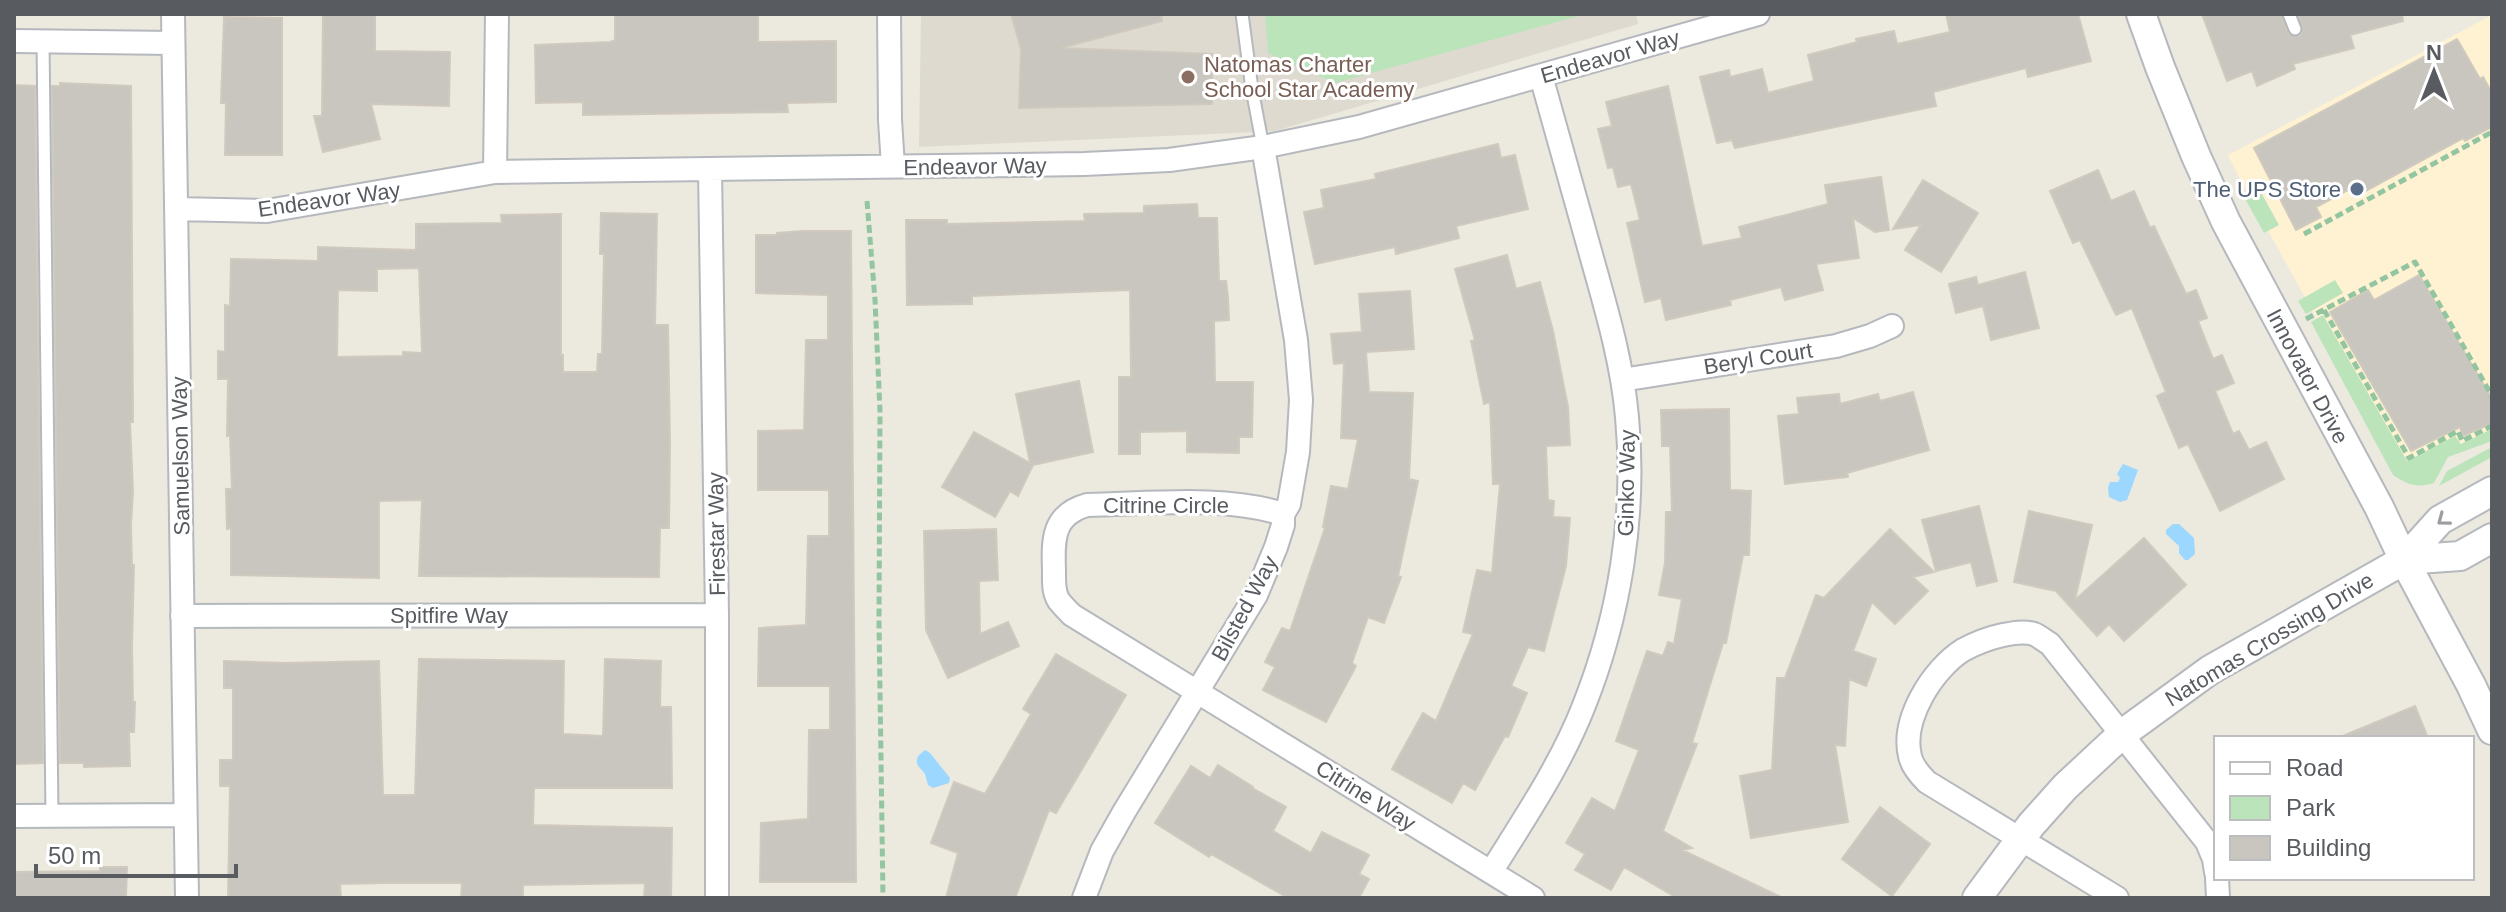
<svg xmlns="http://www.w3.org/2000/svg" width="2506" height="912" font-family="Arial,sans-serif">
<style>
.commercial{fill:#fef2d2}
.education{fill:#dedad0}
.green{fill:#bce4bb}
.water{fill:#9cd7ff}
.building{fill:#c9c5bf;stroke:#d0cabe;stroke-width:2;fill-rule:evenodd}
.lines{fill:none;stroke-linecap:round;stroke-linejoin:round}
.service-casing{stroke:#b5b8bd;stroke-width:15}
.minor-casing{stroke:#b5b8bd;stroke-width:26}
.tertiary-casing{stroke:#b5b8bd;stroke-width:32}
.path{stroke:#94c5a1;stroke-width:5;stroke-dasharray:8 4;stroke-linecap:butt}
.service{stroke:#fff;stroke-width:11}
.minor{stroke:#fff;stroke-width:22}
.tertiary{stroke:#fff;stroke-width:28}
.oneway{stroke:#9b9da0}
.education-dot{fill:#8d6e63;stroke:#fff;stroke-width:3}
.service-dot{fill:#5c6f8a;stroke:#fff;stroke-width:3}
.labels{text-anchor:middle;stroke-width:6;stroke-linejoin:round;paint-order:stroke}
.street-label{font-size:22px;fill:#585c61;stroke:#fff}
.education-label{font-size:22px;fill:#785e54;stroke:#fff;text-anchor:start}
.service-label{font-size:22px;fill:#4e5e75;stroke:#fff;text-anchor:end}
</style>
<rect width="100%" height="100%" fill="#ece9df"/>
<path class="commercial" d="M2492,15v416l-63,34 -31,2 -156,-284 -14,-28z"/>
<path class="education" d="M921,14h715l2,10 -363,107 -356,16z"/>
<path class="green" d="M1265,14h321l-251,69 -67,-30z
M2258,187l21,38 -15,8 -21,-38z
M2335,280l8,13 -37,21 -8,-13z
M2323,315l84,146 48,-25 6,8 31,-15v12l-44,16 -14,26c-17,5 -26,2 -41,-8l-82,-153z
M2492,447v10l-53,29 8,-15z"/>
<path class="water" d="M2123,464l15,6 -11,30 -7,2 -11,-5 -1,-9 2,-6h8l2,-4 -3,-4z
M2173,524h6l15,14 1,16 -7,6h-3l-6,-7v-7l-13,-12v-4z
M925,750l5,3 20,25 -1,5 -16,5 -5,-3 -3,-11c-4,-7 -11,-7 -7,-18z"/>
<path class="building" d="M323,14h52v37l75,1 -1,54 -78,-2 9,35 -57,13 -9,-36h8z
M615,14h143v28l78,-1v61l-49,1 1,9 -205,3v-13l-47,1 -1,-58 75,-3 5,-2z
M1011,14h150l1,7 -101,27 151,6v50l-193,4 2,-59z
M1946,14h132l13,47 -63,16 -2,-9 -93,24 3,14 -201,42 -3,-8 -15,3 -17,-66 29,-7 1,7 32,-8 6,24 46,-12 -6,-26 49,-13 -1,-3 38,-8 3,13 53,-12z
M2202,14h79l7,19 7,4 6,-2 2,-4 -5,-17h104l1,7 -53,14 4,13 -61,16 2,5 -38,17 -5,-15 -25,10z
M224,17l58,1v137h-57l1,-52h-5z
M2457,39l23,40 3,-2 9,16v34l-27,14 -2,-3 -99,54 -5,-8 -43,23 5,10 -25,13 -42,-82z
M60,83l71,3 2,336h-3l3,69 -2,34 1,40h2l-2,82 1,55h2l-1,30h-5l1,34 -46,1v-4h-24l-8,-677h8z
M14,85l21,1 8,677 -29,1z
M1668,86l34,160 40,-8 -3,-11 89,-23 -3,-19 56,-8 8,53 -14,2 -22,-14 6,40 -43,6 7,26 -38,10 -4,-13 -51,13 1,5 -65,15 -5,-22 -16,4 -18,-79 13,-3 -9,-36 -13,3 -5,-20 -5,1 -10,-39 14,-3 -6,-24z
M1498,144l3,14 14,-3 13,54 -72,17 3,12 -63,16 -1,-7 -80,17 -11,-52 20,-4 -3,-18 55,-11 -1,-5z
M2098,170l13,31 23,-10 16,37 4,-2 32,68 10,-4 11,28 -9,3 15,38 9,-4 12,28 -19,8 18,43 6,-3 10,19 17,-8 18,37 -64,32 -32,-67 -9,4 -22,-52 9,-4 -34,-84 -16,7 -36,-75 -7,3 -23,-52z
M1923,180l55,33 -37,59 -36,-22 16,-25 -28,4z
M1197,204l1,14h19l2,63h7l2,16 1,23 -15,1 1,61h38l-1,55h-13v16l-52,-1v-21l-47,1v22h-21v-77h12l-1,-87 -158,6v8l-65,1 -1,-85h41v4l138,-3 -1,-7 60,-1v-7z
M601,213l56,1 -2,111h13l2,119 -1,84h-9l-1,49 -240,-1 3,-76 -43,1v77l-148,-3v-47l-4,1 -1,-40h6l-2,-53h-3l1,-57h-10v-28l7,1v-47l5,1 1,-47 87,2v-14l98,3v-26l86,-1 -1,-8 60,-1v141h2v17h34l1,-18h4l2,-100h-4zM419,268l3,85 -19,-1v4l-66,1 1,-67 39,1v-22z
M803,231h48l5,651h-96l1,-59 47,-4 1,-89h21v-44h-72l1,-58 47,-3 2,-89h21v-46h-71v-59l46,-1 2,-90h22v-45l-72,-2v-58h21v-2z
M1507,255l9,34 24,-7 13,49 15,76 2,38 -24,1 2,54 6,1 -1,16 17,1 -4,48 -22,85 -16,-4 -17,39 16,7 -19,44 -3,-1 -30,54 -12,-7 -11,20 -60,-34 31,-56 13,8 37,-87 -10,-2 14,-62 15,3 8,-89h-7l-3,-82 -6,2 -13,-63 4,-1 -20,-71z
M2025,272l14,56 -48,12 -8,-34 -27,7 -7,-29 27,-7 2,8z
M2419,275l73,124v24l-29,13 -3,-9 -49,24 -81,-139 38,-22 6,10z
M1410,291l4,58 -48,3 3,40 44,1 -4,86 9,2 -20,95 3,1 -17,46 -16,-6 -16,46 4,3 -30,56 -63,-32 12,-23 -10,-5 17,-34 8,3 35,-103 -2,-1 8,-41 17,3 10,-50 -17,-1 3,-75 -10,1 -3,-30 31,-2 -3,-38z
M1079,381l14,71 -60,13 -15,31 -8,-5 -15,26 -53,-30 32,-55 56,31 -14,-69z
M1913,392l16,58 -82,23 1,4 -63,7 -7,-68 21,-2 -2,-16 42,-4 1,10 38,-10 2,7z
M1729,409l1,81 21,1 -2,64h-6l-17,88h-3l-31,100 5,1 -34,87 29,17 -10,2 101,48h-106l-53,-31 -13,23 -36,-20 10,-16 -19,-11 26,-45 23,13 24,-61 -23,-9 31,-90 16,5 5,-14 6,2 8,-45 -23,-4 6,-32 1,-51h6l-2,-66h-8l-1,-36z
M1979,506l18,75 -20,5 -6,-24 -35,9 -14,-51z
M2029,511l63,14 -17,75 69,-62 42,47 -62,56 -15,-17 -12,12 -41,-45 -42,-9z
M996,529l2,51 -19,1 1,53 28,-12 11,24 -71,32 -22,-48 -2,-99z
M1890,529l44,43 -21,5 15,14 -33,33 -23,-22 -19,49 23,8 -10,27 -17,-7 -4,67 -10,-1 13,77 -97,16 -11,-62 32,-6 5,-92h8l31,-83 8,3z
M1056,654l70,41 -70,118 -7,-3 -34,88h-69l12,-45 -27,-10 23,-61 31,12 46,-80 -8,-5z
M419,659l145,2 -1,73 40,2 2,-77 56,2 -1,46h11l1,81h-138l-1,37 139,3 -1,70h-27l1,-15 -122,2v13h-62l1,-15h-79l-43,1 1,14h-113l2,-112h-10v-26h13v-72h-9v-27l61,2 94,-2 4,134h32z
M2415,706l13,32h-90z
M1218,765l35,22 -1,1 34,19 -13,24 38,22 11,-21 47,23 -10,19 10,5 -10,19h-71l-77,-44 -2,3 -54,-34 36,-57 19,12z
M1880,807l50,37 -38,52 -50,-37z
M100,867h27l-1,31h-112v-26l86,-1z"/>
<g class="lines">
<defs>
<path id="service" d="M1242,14l10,75 11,58
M2289,14l6,15
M43,41l9,775"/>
<path id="minor" d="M173,14l14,884
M889,14l1,106 3,46
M14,41l159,2
M710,170l7,445v283
M495,172l2,-158
M176,209l91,2 228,-39 589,-8 85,-4 94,-13 96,-20 399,-113
M1622,380l214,-34 34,-10 22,-10
M1283,514c-58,-19 -134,-10 -196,-9 -35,10 -34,35 -33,66 0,10 -1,21 5,30 4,5 9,10 13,14l461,283
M182,616l535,-1
M14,816l171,-1
M1491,872c33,-53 69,-106 92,-164 37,-92 53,-193 44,-291 -5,-57 -22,-112 -37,-166 -16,-58 -33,-117 -49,-175
M2217,878l1,20
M1084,898l18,-47 22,-39 132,-217 20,-48 7,-22v-11l6,-10 9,-52 3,-52 -5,-60 -33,-193
M2117,898l-190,-116c-8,-8 -15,-16 -17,-26 -9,-37 23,-87 53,-106 13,-7 26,-12 40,-15 10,-2 21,-4 31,-1 5,2 11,7 16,10l157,198 7,17 2,13"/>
<path id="tertiary" d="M2141,14l19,53 36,89 30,66 153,285 25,53 67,125 21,45
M2404,560l56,-4 32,-18
M1977,898l54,-73 34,-38 57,-53 88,-64 194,-110 36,-40 52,-29"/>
</defs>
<use href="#service" class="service-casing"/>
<use href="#minor" class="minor-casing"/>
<use href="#tertiary" class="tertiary-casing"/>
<path class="path" d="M867,201l8,99 5,111 -1,211 4,276
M2304,234l188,-102
M2324,310l85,148 49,-27 4,10 30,-15
M2306,319l109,-57 77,134"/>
<use href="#service" class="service"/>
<use href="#minor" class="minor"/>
<use href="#tertiary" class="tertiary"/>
</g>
<defs><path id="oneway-chevron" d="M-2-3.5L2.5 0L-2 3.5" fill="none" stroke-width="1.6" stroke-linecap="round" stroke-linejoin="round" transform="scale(2)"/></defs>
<use class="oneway" href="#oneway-chevron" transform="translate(2443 520) rotate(143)"/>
<circle class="education-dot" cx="1188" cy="77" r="8"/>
<circle class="service-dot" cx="2357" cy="189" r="8"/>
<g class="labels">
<g class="street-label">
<text transform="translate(1610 56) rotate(-16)" y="8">Endeavor Way</text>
<text transform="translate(975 166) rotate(-1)" y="8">Endeavor Way</text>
<text transform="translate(329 199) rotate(-8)" y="8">Endeavor Way</text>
<text transform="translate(1758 358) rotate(-9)" y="8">Beryl Court</text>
<text transform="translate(2308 376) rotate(62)" y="8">Innovator Drive</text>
<text transform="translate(180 456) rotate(-91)" y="8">Samuelson Way</text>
<text transform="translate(1626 483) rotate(-89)" y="8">Ginko Way</text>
<text x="1166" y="513">Citrine Circle</text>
<text transform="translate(716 534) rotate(-91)" y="8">Firestar Way</text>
<text transform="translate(1244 608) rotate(-62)" y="8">Bilsted Way</text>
<text x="449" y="623">Spitfire Way</text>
<text transform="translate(2269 639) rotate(-31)" y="8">Natomas Crossing Drive</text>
<text transform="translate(1366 795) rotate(32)" y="8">Citrine Way</text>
</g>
<g class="education-label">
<text x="1204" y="72">Natomas Charter<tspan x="1204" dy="25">School Star Academy</tspan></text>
</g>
<g class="service-label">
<text x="2341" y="197">The UPS Store</text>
</g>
</g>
<rect width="2506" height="912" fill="none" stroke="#585c61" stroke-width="32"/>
<rect x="2214" y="736" width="260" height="144" fill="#ffffff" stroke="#bcbec0" stroke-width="2"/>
<rect x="2230" y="762" width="40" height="12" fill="#ffffff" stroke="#bcbec0" stroke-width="2"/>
<text x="2286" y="776" font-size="24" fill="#585c61">Road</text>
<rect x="2230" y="796" width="40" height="24" fill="#bce4bb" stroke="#bcbec0" stroke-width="2"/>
<text x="2286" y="816" font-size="24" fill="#585c61">Park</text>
<rect x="2230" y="836" width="40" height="24" fill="#c9c5bf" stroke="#bcbec0" stroke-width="2"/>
<text x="2286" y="856" font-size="24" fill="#585c61">Building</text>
<g transform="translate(2434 72)" stroke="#ffffff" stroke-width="6" paint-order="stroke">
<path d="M0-6L14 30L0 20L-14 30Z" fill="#585c61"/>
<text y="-12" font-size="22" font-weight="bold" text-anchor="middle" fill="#585c61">N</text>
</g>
<path d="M36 864v12h200v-12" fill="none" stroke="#585c61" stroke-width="4"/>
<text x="48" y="864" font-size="24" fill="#585c61" stroke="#ffffff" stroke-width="6" paint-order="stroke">50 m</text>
</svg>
